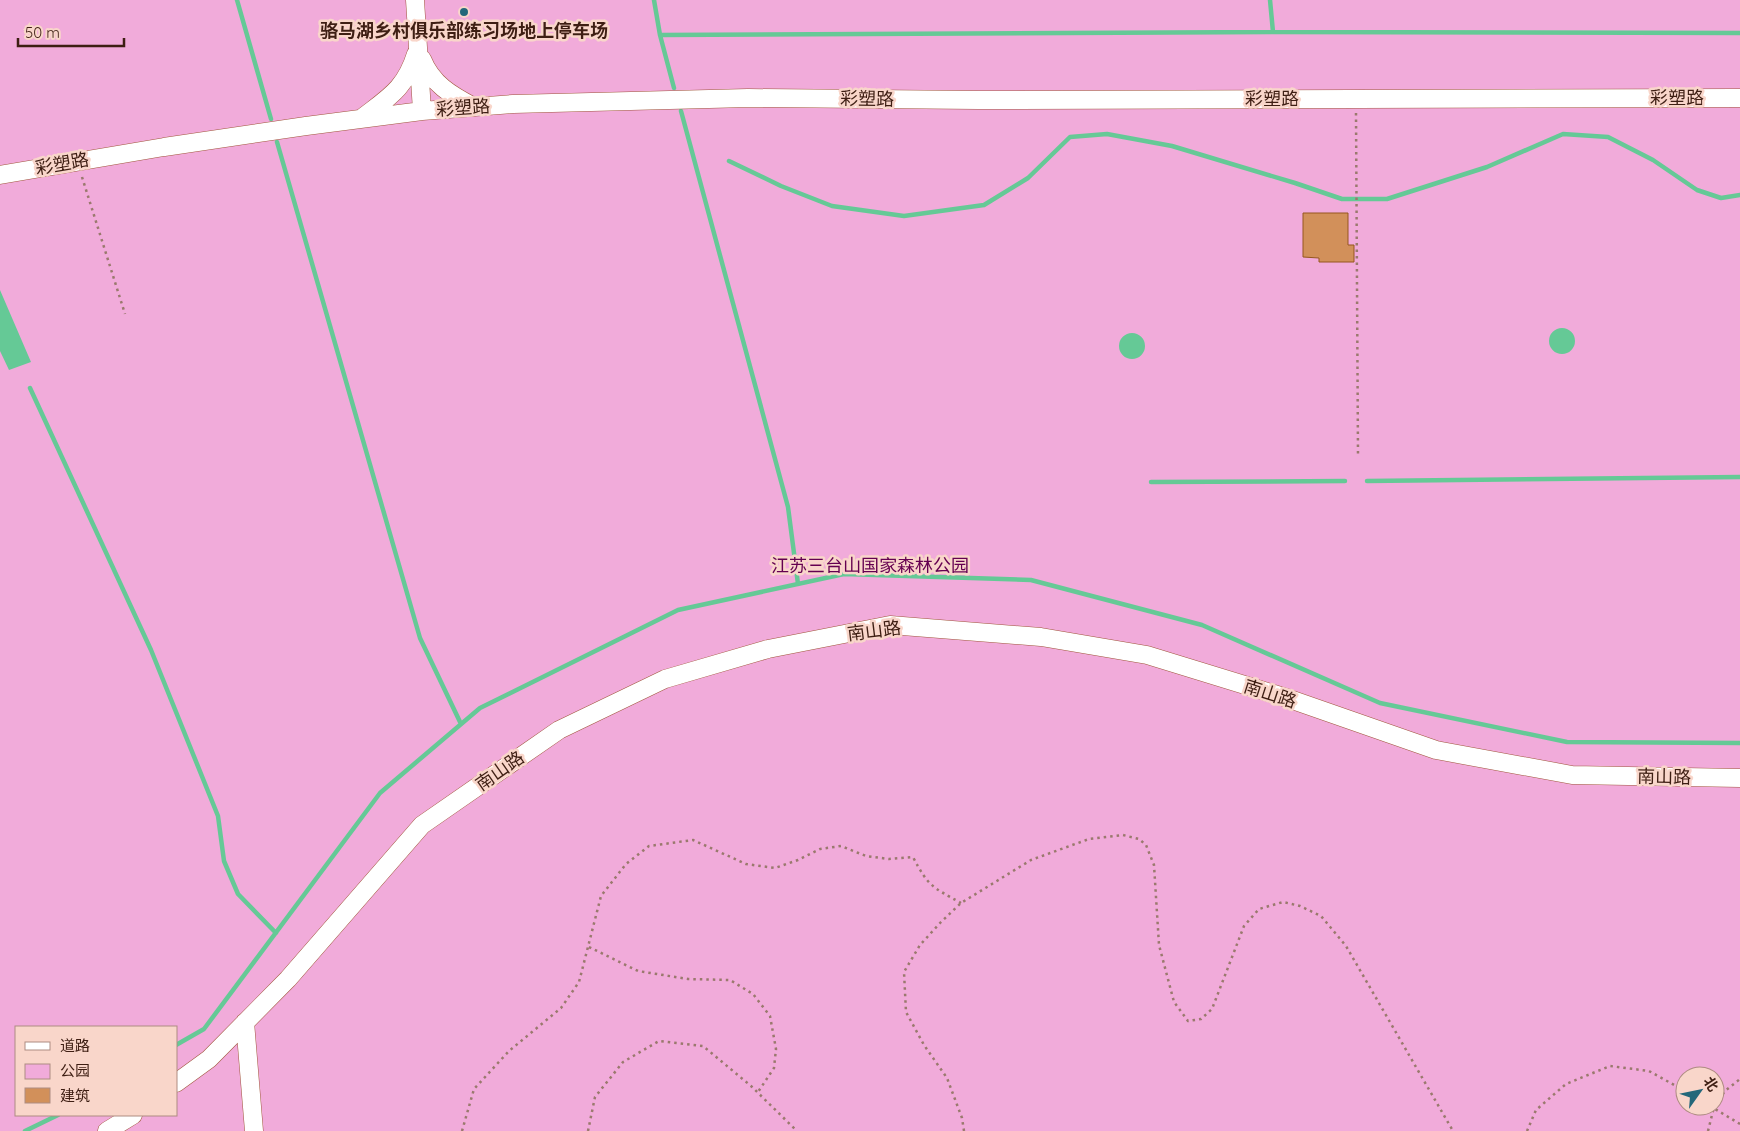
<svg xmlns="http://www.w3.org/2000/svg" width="1740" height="1131" font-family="Quicksand,'Noto Sans SC',sans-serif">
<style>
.green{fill:#f1abda;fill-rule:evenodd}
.water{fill:#65c996}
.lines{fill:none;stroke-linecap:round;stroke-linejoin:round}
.stream{stroke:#65c996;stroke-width:4.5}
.building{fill:#d2905a;stroke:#95571e}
.minor-casing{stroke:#a1563c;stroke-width:19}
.path{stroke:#9a796d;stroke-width:2.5;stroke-dasharray:2.5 4;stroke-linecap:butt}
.minor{stroke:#fff;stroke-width:18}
.poi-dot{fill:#24677a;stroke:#f9d6ca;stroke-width:2}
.labels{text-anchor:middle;stroke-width:5;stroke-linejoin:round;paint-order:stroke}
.poi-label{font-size:18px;font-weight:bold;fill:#3e1e13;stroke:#f9d6ca}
.street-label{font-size:18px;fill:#3e1e13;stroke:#f9d6ca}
.park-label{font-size:18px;fill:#650051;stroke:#f9d6ca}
</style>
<rect width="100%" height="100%" fill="#f9d6ca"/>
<path class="green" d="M0,0h1740v1131h-1740zM16,1027h160v88h-160zM1685,1076h30v30h-30z"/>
<path class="water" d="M0,290l31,72 -22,8 -9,-19z
M1549 341a13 13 0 1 1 26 0a13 13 0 1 1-26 0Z
M1119 346a13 13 0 1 1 26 0a13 13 0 1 1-26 0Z"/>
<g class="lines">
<path class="stream" d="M237,0l34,119
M654,0l6,35 613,-3 -3,-32
M1273,32l467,1
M660,35l14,53
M681,111l107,396 10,77
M277,142l143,496 41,86
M729,161l52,25 51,20 72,10 80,-11 44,-27 42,-41 37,-3 65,12 123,37 47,16h45l100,-32 76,-33 45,3 45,23 44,30 24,8 19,-3
M30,388l121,262 67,166 6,45 14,33 38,39
M1367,481l373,-4
M1151,482l194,-1
M176,1045l28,-16 176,-236 100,-85 198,-98 166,-36 187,6 171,45 178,78 187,39 173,1
M25,1131l33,-16"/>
</g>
<path class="building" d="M1303,213h45v32h6v17h-35v-4l-16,-1z"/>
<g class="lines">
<defs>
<path id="minor" d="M415,0l7,111
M422,59c10,25 29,36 52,48
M362,118c27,-21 43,-29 54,-64
M0,175l164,-28 142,-21 116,-15 91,-7 235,-6 230,2 762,-2
M245,1022l9,109
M176,1083l33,-24 79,-80 134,-154 137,-95 106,-51 103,-30 122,-24 151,12 106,18 137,42 152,53 136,25 168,3
M107,1131l26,-16"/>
</defs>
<use href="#minor" class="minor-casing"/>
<path class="path" d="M1356,113l2,342
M82,177l43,137
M589,947l49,24 50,8 42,1 23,14 17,22 6,33 -2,19 -16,24
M1715,1105l10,-14 15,-12
M1710,1106l30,18
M462,1131l12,-42 35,-38 52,-43 18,-26 22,-86 25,-32 23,-18 44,-6 53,24 29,4 23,-8 22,-11 21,-3 25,10 23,3 24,-2c15,29 19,30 48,46
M588,1131l7,-34 28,-35 36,-21 44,5 48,40 46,45
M964,1131l-2,-13 -15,-40 -23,-33 -18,-33 -2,-40 16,-27 21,-23 20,-19 70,-43 58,-21 34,-4 16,4 7,6 8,20 5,80 15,57 14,19 13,-2 11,-10 32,-83 15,-17 24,-7 17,4 21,10 25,30 107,185
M1527,1131l9,-21 30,-26 44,-18 39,5 36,20
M1708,1131l6,-24"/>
<use href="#minor" class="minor"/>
</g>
<circle class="poi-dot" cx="464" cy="12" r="5"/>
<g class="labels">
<g class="poi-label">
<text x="464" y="37">骆马湖乡村俱乐部练习场地上停车场</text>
</g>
<g class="street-label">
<text x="1677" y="104">彩塑路</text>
<text transform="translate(867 99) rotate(1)" y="6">彩塑路</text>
<text x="1272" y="105">彩塑路</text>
<text transform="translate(463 108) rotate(-4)" y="6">彩塑路</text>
<text transform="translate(62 164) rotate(-10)" y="6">彩塑路</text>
<text transform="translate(874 631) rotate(-7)" y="6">南山路</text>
<text transform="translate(1270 694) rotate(18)" y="6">南山路</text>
<text transform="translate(500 771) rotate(-35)" y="6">南山路</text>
<text transform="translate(1664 777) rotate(1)" y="6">南山路</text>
</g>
<g class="park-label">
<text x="870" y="572">江苏三台山国家森林公园</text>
</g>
</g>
<rect x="15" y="1026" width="162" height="90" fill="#f9d6ca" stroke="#ae8c81"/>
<rect x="25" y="1042" width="25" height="8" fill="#ffffff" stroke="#ae8c81"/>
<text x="60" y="1051" font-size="15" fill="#3e1e13">道路</text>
<rect x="25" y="1064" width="25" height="15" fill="#f1abda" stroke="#ae8c81"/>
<text x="60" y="1076" font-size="15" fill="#3e1e13">公园</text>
<rect x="25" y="1088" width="25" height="15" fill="#d2905a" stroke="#ae8c81"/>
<text x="60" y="1101" font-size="15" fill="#3e1e13">建筑</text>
<g transform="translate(1700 1091) rotate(57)"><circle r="24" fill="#f9d6ca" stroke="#ae8c81"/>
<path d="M0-4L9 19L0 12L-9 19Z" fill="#24677a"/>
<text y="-8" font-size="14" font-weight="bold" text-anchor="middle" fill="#3e1e13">北</text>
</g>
<path d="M18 38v8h106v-8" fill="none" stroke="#3e1e13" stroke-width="2.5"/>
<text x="25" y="38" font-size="15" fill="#3e1e13" stroke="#f9d6ca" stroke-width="4" paint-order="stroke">50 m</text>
</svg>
